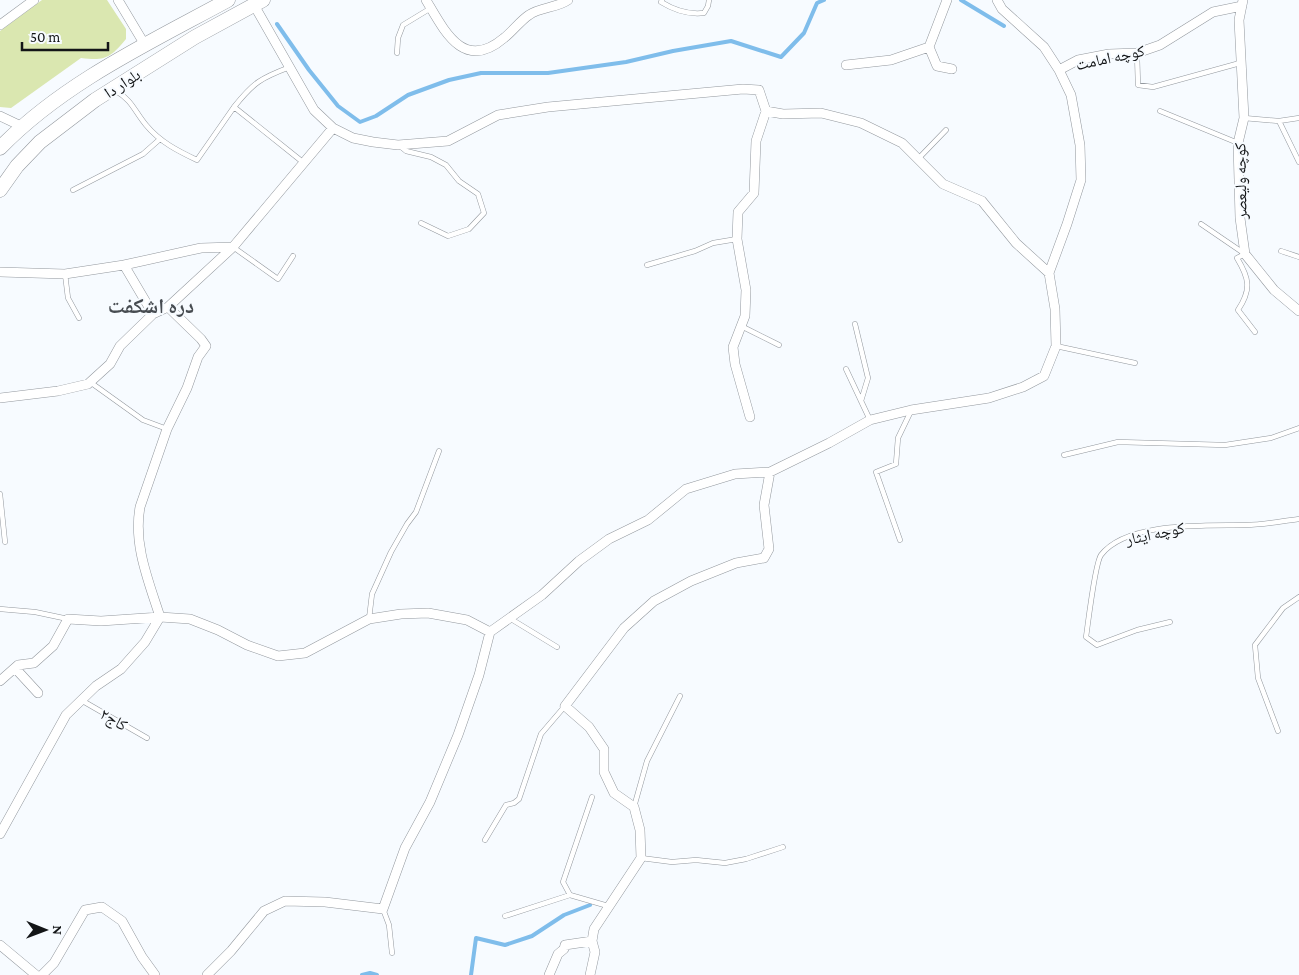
<svg xmlns="http://www.w3.org/2000/svg" width="1299" height="975" font-family="'Crimson Pro','Noto Naskh Arabic',serif">
<style>
.park{fill:#dae7b0}
.lines{fill:none;stroke-linecap:round;stroke-linejoin:round}
.stream{stroke:#7fbdeb;stroke-width:4}
.service-casing{stroke:#93989e;stroke-width:5.5}
.minor-casing{stroke:#93989e;stroke-width:10}
.primary-casing{stroke:#93989e;stroke-width:15}
.service{stroke:#fff;stroke-width:4.5}
.minor{stroke:#fff;stroke-width:9}
.primary{stroke:#fff;stroke-width:14}
.labels{text-anchor:middle;stroke-width:4;stroke-linejoin:round;paint-order:stroke}
.street-label{font-size:16px;fill:#131517;stroke:#f7fbff}
.district-label{font-size:21px;font-weight:bold;fill:#474c51;stroke:#f7fbff}
</style>
<rect width="100%" height="100%" fill="#f7fbff"/>
<path class="park" d="M42,0h65l19,29v10c-16,19 -20,22 -45,19l-70,50 -11,-1v-76z"/>
<g class="lines">
<path class="stream" d="M961,0l43,26
M277,24l32,46 29,36 22,16 16,-6 32,-21 41,-15 32,-7h67l78,-11 47,-11 58,-10 50,16 23,-24 13,-30 7,-3
M362,975l8,-2 7,2
M471,975l5,-37 29,7 27,-9 32,-21 26,-10"/>
<defs>
<path id="service" d="M662,0l-1,2c13,8 27,13 43,11l4,-7 1,-6
M397,53l1,-15 5,-13 28,-17
M1137,53l1,32 15,2 87,-24
M290,67c-29,11 -36,15 -56,40l70,56
M116,91c16,9 19,21 30,34 14,17 32,26 51,35l37,-53
M1160,111l78,32
M1244,118l35,3 20,-3
M1279,121l20,41
M400,146l6,5 25,6 15,8 13,16 19,13 6,19 -15,16 -21,7 -27,-13
M918,159l28,-29
M73,190l70,-36 17,-15
M1201,224l44,30 -8,4c12,20 15,31 1,52l17,22
M233,247l45,32 15,-23
M1281,251l18,6
M647,265l48,-14 18,-8 24,-4
M65,274l3,24 11,20
M855,324l13,54 -7,23
M741,326l38,19
M1056,346l79,17
M846,369l24,51
M90,382l53,38 24,9
M1064,455l54,-13 107,3 46,-7 28,-10
M0,494l5,48
M900,540l-24,-68 20,-8 2,-26 13,-27
M0,609l35,3 33,7
M369,619l3,-25 19,-42 16,-28 9,-12 23,-61
M511,619l46,28
M1170,622l-33,8 -40,15 -11,-8c2,-13 9,-74 15,-82 26,-34 106,-29 145,-30 18,0 36,-4 53,-6
M81,700l66,38
M1278,731l-20,-53 -3,-33 28,-37 16,-11
M592,797l-29,85 7,13 38,11
M634,807l13,-46 33,-65
M485,840l21,-35 8,-2 5,-4 22,-65 24,-28
M641,858l31,4 24,-2 29,3 21,-4 37,-12
M383,909l6,16 3,28
M505,916l65,-21"/>
<path id="minor" d="M118,0l27,45
M426,0c19,32 38,72 78,38 9,-7 16,-17 25,-23 11,-8 28,-7 39,-15
M947,0l-18,47 8,19 15,3
M1243,0l-4,20 5,98 -6,25 2,75 5,36 29,36 25,21
M254,5l60,105 19,18 20,10 20,4 25,3 50,-4 50,-26 50,-8 195,-18 16,1 7,21 17,3 38,-1 40,10 41,20 41,41 39,17 34,42 33,30
M0,25l34,-25
M846,65l45,-5 38,-13
M1059,70l19,-10 31,-6 28,-1 23,-8 53,-33 29,-6
M0,116l21,10
M233,247l100,-119
M124,265l77,-17 32,-1 -65,60 -15,7
M0,272l65,2 59,-9 29,49 -33,32 -10,18 -22,20 -30,7 -58,7
M168,307l33,32 5,7 -8,11 -11,31 -20,41 -27,78c-7,38 9,75 20,110l30,2 28,11 29,15 31,11 27,-3 64,-34 32,-5 27,-1 39,7 23,12
M750,417l-15,-53 -2,-17 12,-31 1,-26 -9,-51 1,-27 16,-19 2,-52 10,-30
M15,668l23,25
M0,681l18,-16 16,-2 19,-17 15,-27 33,2 59,-4
M0,834l66,-119 30,-29 25,-17 24,-27 15,-25
M0,945l36,30
M42,975l12,-12 31,-53 17,-3 20,14 20,36 13,18
M207,975l24,-24 33,-40 21,-10 40,1 58,7 22,-61 25,-46 28,-67 21,-60 11,-43 52,-37 37,-34 30,-22 39,-19 38,-31 49,-15 35,-2 59,-29 41,-23 41,-10 78,-12 34,-11 21,-11 12,-30 -1,-37 -6,-36 18,-49 14,-44 -1,-35 -9,-50 -12,-25 -15,-23 -42,-38 -5,-9
M549,975l9,-21 6,-5 1,-4 27,-4
M590,975l5,-23 -3,-11 2,-12 47,-71 -1,-28 -6,-23 -20,-14 -10,-21v-23l-15,-22 -24,-21 59,-78 30,-27 37,-20 45,-18 28,-5 5,-9 -5,-44 6,-33"/>
<path id="primary" d="M0,148c63,-65 149,-105 228,-148
M0,190l17,-24 23,-24 55,-42 100,-63 68,-37"/>
</defs>
<use href="#service" class="service-casing"/>
<use href="#minor" class="minor-casing"/>
<use href="#primary" class="primary-casing"/>
<use href="#service" class="service"/>
<use href="#minor" class="minor"/>
<use href="#primary" class="primary"/>
</g>
<g class="labels">
<g class="street-label">
<text transform="translate(1110 57) rotate(-12)" y="6">کوچه امامت</text>
<text transform="translate(122 83) rotate(-33)" y="6">بلوار دا</text>
<text transform="translate(1240 181) rotate(-91)" y="6">کوچه ولیعصر</text>
<text transform="translate(1155 533) rotate(-12)" y="6">کوچه ایثار</text>
<text transform="translate(114 719) rotate(30)" y="6">کاج۲</text>
</g>
<g class="district-label">
<text x="151" y="313">دره اشکفت</text>
</g>
</g>
<g transform="translate(45 930) rotate(91)" stroke="#f7fbff" stroke-width="4" paint-order="stroke">
<path d="M0-4L9 19L0 12L-9 19Z" fill="#131517"/>
<text y="-8" font-size="14" font-weight="bold" text-anchor="middle" fill="#131517">N</text>
</g>
<path d="M22 42v8h86v-8" fill="none" stroke="#131517" stroke-width="2.5"/>
<text x="30" y="42" font-size="15" fill="#131517" stroke="#f7fbff" stroke-width="4" paint-order="stroke">50 m</text>
</svg>
